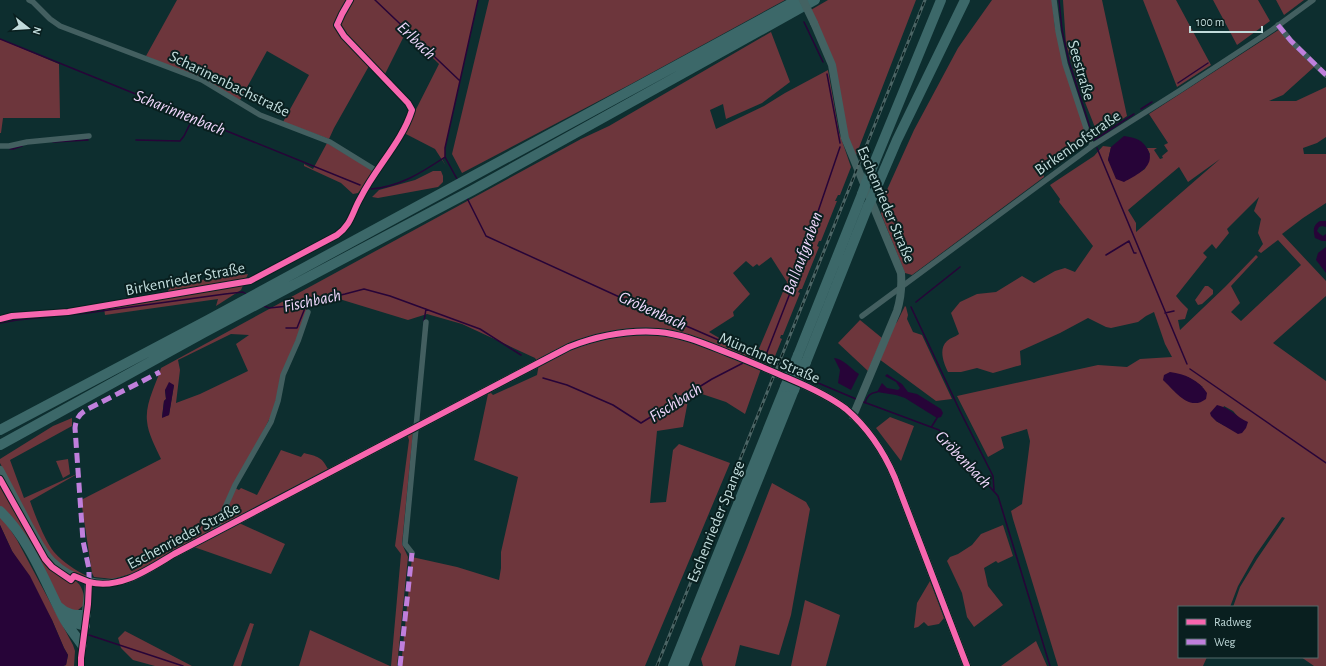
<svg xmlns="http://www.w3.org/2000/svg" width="1326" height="666" font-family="'Alegreya Sans',sans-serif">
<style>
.green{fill:#6d363c;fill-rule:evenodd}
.water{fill:#270438}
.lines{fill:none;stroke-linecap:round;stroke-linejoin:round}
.stream{stroke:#270438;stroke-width:1.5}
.street{stroke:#435f60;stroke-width:5.5}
.secondary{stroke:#436262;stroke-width:8}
.highway{stroke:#3c6869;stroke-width:10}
.rail-casing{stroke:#4c6565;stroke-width:3}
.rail{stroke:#091f1f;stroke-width:1.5;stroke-dasharray:4.5;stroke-linecap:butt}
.secondary-bridge{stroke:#436262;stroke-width:8}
.highway-bridge{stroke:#3c6869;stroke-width:10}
.quiet{stroke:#c07fdc;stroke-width:5;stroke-dasharray:10 5;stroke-linecap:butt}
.cycleway-casing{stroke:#091f1f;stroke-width:8}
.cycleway{stroke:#f766af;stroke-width:6}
.labels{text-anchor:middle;stroke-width:4;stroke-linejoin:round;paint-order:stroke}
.street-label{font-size:16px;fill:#c1dbdb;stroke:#091f1f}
.water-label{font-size:17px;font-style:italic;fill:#f1d8fd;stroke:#091f1f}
</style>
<rect width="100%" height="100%" fill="#0d2e2f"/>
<path class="green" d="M177,0h171l-8,13 -5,15 7,10 27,28 -35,62 -5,11 -46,-17 26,-47 -42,-24 -27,49 -94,-44z
M353,0h125l-33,148v9l-3,2 4,7 -11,-17 -31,-16 35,-69 -33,-32 -22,44 -39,-41 -7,-10z
M489,0h296l-154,84 -169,89 -10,-19z
M828,0h88l-61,158 -8,-23 -15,-70 -23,-54z
M992,0h60l3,28 32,110 -44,32 1,7 -132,98 -7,-2 -24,-59 5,-22 28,-62 44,-82z
M1063,0h39l25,116 -29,19 -19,-48 -13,-43z
M1143,0h33l35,65 -34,22z
M1213,0h45l12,21 -33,24z
M1276,0h28l-20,15z
M1280,29l34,38 -31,28 -14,6h27l30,-14v50l-9,6 -14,5 1,6h22v49l-23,15 -21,16 44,47v15l-53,47 53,38v285h-12l-13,-9h16v-50h-84l7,-20 17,-28 28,-41 -3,-1 -27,39 -17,30 -8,21h-51v50h28l-4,9h-145l-45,-147 -2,-8 11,-7 8,-63 -3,-12 -26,8 3,11 -16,9 -31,-61 141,-31 29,2 13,-8 32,-2 -7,-13 -11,-32 -8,4 -8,6 -27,6 -5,-1 -18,-9 -28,15 -40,18 1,14 -28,8 -16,-5 -16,4h-13c-4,-8 -10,-23 -1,-31 3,-3 8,-4 12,-7l-8,-21 9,-11 17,-8 19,-2 26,-16 12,7 21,-12 10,-3 10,4 18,-26 -34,-44 1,-3 -10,-14 44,-29 9,-10 8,1 -3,13 16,21 21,-12 5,-15 -3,-6h10l-3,2 6,9 3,-1 -1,-2 6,-5 -4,-6 4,-2 -19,-29zM1220,159l-84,73v-9l-8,-13 51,-43 9,15zM1259,197l-5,14 7,8 -3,14 5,11 -5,7 3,2 17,-13 23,25 -60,56 -10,-9 9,-9 -9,-17 27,-29 -2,-2 -31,32 -45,43 -2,-10 7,-1 3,-10 -7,-7 -5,-6 31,-39 -4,-4 9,-9 4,5 13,-16 -2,-4zM1188,377l15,10 -40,-7zM1224,406l9,5 7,8 -15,7 -9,-5z
M771,32l19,50 -28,21 -36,16 -3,-15 -13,6 6,19 48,-23 21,-13 43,-23 11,62 12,35 -11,28h-2l-3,6h2l-16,40h-2l-2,5 2,1 -17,42h-2l-2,3 2,1 -17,42h-2l-1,3 2,1 -11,27 -16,-8 32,-76 -16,-25 -12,9 -2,-2 -4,3 -7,-6 -13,12 17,21 -17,18 1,4 -25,16 46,27 -1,4 8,3 -17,48 -19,-12 -36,-12 -7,37 -26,4 -7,72 16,-1 7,-52 6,-6 51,19 -85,203h-244l11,-109 45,10 42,13 2,-12v-16l17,-75 -44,-17 14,-66 3,-1 2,2 44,-20 2,-11 -4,-6 -73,-34 -35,-10 -19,6 -72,-22 -28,7 -36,109 -59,115 -79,44 -21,6 -19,-2 -2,-4 -11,-73 80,-41c-5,-11 -13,-25 -14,-38 -2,-18 9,-36 14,-53l420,-229 28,-13zM231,334l18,1 -13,9 12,27 -48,23 -24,9 4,-33 -2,-10zM174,385l-5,30 -7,2 2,-16 2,-2 -1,-9z
M0,39l59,25 1,54h-57l-2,15h-1z
M327,143l44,26 2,3 -10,17h-2l-3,4 -5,1 -12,-11 -37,-17v-2l9,5z
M433,171h8l2,5v6l-5,5 -60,11 -6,-1 7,-7 36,-10z
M248,274l-7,16 -25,16 2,-7 -113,16 -1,-7 62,-10 4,-14z
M1205,286h3l5,4v4l-11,10 -4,1 -3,-5z
M905,306l1,1 2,8 -1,4 6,13 9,3 30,64 -16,2 -57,-42 14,-33 4,-4z
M860,320l22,18 -14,33 -30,-28z
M890,417l24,9 -13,35 -25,-33z
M72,418v8l-62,34 14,38 55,-25 -49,28c5,14 15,40 24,51 9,10 21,18 33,24l-4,1 -20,-9 -20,-21 -43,-84v-4l53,-33z
M413,432l-11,112 6,13 -11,109h-6l10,-112 -6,-8 14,-106 -2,-6z
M281,450l20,7 3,-4c14,4 17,3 24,16l-110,59 17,-40 4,2 2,-2 16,7z
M68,459l2,15 -7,4 -7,-17z
M0,474l41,77 38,33c5,7 5,12 5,21l-6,5h-13l-65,-103z
M772,483l34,19 4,7 -19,106 -12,40 -39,-10 -5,21h-32l-2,-7 45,-109z
M0,514l17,26 56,105 2,6 -1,15h-11l3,-1 2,-10 -4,-7 -12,-28 -40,-69 -12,-26z
M239,523l46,21 -14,30 -77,-27z
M1003,525l10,31 -15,7 -2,-2 -12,7 4,18 15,19 -29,22 -7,-10 -5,-24 -15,-32 3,-4 8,-3 14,-9 9,-11z
M930,581l14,37 -5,6 -11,2 -4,-4 -6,5 -4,1 3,-25z
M805,600l35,15 -14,51h-35z
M250,623l4,1 -13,42h-8z
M310,630l80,36h-91z
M125,631l67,35h-37l-22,-6 -12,-12 -3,-10z
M1036,641l11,25h-46z"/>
<path class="water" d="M1124,136c12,2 18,3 24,14 8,16 -11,25 -24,32l-8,-3 -8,-19 3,-13z
M1320,221h6v6l-4,-1 -3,1 -2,4 3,3 3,2 3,-2v7h-4l-7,-3c-2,-8 -2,-13 5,-17z
M1326,247v26l-10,-13 2,-7z
M834,358c10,1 17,11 25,16l-8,16 -13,-7 2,-13z
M1170,372c15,2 29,8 37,21l-1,6c-17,13 -31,-8 -43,-19l1,-5z
M887,374l15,10 6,8 9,2 24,15 2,4 -2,4 -4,1 -32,-20 -9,-3 -19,-3 5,-9 5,5 11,2 2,-2 -4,-6 -11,-6z
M169,382l5,3 -5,30 -7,3 2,-17 2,-2 -1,-9z
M1217,405c14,3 19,12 31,17l-2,6 -4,5 -4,1 -22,-13 -5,-5 -1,-3z
M0,525l12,26 18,25 22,44 12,28 4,7 -2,10 -3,1h-63z"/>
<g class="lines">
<path class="stream" d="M375,0l84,80
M1059,0l3,30 7,32 25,78 40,-26
M804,22l19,40
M0,39l360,146
M827,74l13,69
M1178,83l30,-20
M1141,109l11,-7
M136,140l44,1 4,-5 9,-18
M53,142l35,-2
M1097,148l90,216
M10,149h3l9,-3
M457,179l-12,-22v-9l33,-148
M371,189c28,-2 50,-16 74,-32
M467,198l19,38 140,64 162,70
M1106,255l23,-14 5,12h2
M916,302l44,-35
M264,306l5,2 30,-3 46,-11 19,-5 26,7 90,33 41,26
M911,307l49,104 33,65 1,14
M1165,313l9,-2
M424,321l2,-12
M0,323l17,-3 70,-7 138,-19 18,-2 3,2
M286,328h11l10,-25
M764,360l28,-72 48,-141
M1190,369l136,94
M804,377l52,22
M543,378l24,7 46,20 28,18 71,-44 31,-16
M861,401l78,29 59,66 52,170
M865,403c2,-7 5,-10 12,-11
M932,426l5,-8
M89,635l94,31"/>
<path class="street" d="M29,0l4,2 17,17 10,7 142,54 58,35 70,27 47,29
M1054,0l4,31 7,33 27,82
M1278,25l13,16 35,34
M0,146h9l18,-4 62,-6
M862,316l230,-170 87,-55 93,-61 41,-30
M0,319l12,-3 56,-4 182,-31 87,-46c15,-11 15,-23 24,-38 15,-30 41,-55 51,-87l-4,-7 -64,-67 -7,-11 5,-11 8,-14
M215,533v-3l20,-45 36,-63 7,-21 5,-26 15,-34 10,-29
M412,553l-7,-9 21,-222
M81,666v-8l4,-32"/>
<path class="secondary" d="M814,23l18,42 13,73 56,135c1,14 0,25 -4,38l-44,105
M0,470c10,19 20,38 30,57 7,12 12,24 22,34 20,20 50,27 76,18 17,-6 32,-17 46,-25l395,-207c28,-11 59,-17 89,-15 25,2 47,12 70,21 21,8 41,17 62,26 19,8 39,17 56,30 22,19 38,43 49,69l72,188
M85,621l4,-39"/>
<path class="highway" d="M866,183l75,-183
M873,196l24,-56 68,-140
M798,355l64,-161
M806,362l62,-156
M0,430l208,-110 589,-320
M0,445l203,-112 270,-143 342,-190
M0,511c30,29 44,69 63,106 5,10 13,19 19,28
M59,607c8,8 16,8 27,8
M65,618l4,3 16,5
M673,666l112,-279
M683,666l111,-276"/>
<defs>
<path id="rail" d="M657,666l268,-666"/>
</defs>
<use href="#rail" class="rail-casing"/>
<use href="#rail" class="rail"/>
<path class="secondary-bridge" d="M803,0l11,23"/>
<path class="highway-bridge" d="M862,194l4,-11
M868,206l5,-10
M785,387l13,-32
M794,390l12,-28"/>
<path class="quiet" d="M1278,25l13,16 35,34
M89,582v-13l-6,-28 -8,-113c1,-8 3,-13 11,-18l74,-38
M400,666l12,-113"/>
<defs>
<path id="cycleway" d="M0,319l12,-3 56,-4 182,-31 87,-46c15,-11 15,-23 24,-38 15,-30 41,-55 51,-87l-4,-7 -64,-67 -7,-11 5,-11 8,-14
M0,479l45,80 7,8 19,13 3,-4c5,2 10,4 15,6 31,8 60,-13 85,-28l395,-207c28,-11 59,-17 89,-15 25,2 47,12 70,21 21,8 41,17 62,26 19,8 39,17 56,30 22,19 38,43 49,69l72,188
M81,666v-8l7,-54 1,-22"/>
</defs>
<use href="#cycleway" class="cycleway-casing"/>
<use href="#cycleway" class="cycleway"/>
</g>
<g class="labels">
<g class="street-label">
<text transform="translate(1082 70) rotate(74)" y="6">Seestraße</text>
<text transform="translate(230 83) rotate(26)" y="6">Scharinenbachstraße</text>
<text transform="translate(1077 142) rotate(-35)" y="6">Birkenhofstraße</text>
<text transform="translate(887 204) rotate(67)" y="6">Eschenrieder Straße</text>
<text transform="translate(185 278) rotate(-11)" y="6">Birkenrieder Straße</text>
<text transform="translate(770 357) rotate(23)" y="6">Münchner Straße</text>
<text transform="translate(715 521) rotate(-68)" y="6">Eschenrieder Spange</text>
<text transform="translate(183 535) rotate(-28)" y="6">Eschenrieder Straße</text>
</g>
<g class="water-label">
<text transform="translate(417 40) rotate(44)" y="6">Erlbach</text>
<text transform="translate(180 112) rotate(22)" y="6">Scharinnenbach</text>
<text transform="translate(802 253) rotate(-70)" y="6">Ballaufgraben</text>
<text transform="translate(312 300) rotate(-12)" y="6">Fischbach</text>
<text transform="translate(653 310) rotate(24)" y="6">Gröbenbach</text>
<text transform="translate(675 402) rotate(-32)" y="6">Fischbach</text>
<text transform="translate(964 459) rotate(46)" y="6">Gröbenbach</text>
</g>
</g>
<rect x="1178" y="606" width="140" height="52" fill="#091f1f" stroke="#536a6a"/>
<rect x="1186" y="619" width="20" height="6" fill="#f766af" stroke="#536a6a"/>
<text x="1214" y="626" font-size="12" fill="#c1dbdb">Radweg</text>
<rect x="1186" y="639" width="20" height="6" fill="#c07fdc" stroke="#536a6a"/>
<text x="1214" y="646" font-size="12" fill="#c1dbdb">Weg</text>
<g transform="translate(28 28) rotate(107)" stroke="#091f1f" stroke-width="3" paint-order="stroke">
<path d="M0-3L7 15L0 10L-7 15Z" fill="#c1dbdb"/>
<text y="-6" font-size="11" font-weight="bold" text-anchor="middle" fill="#c1dbdb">N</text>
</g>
<path d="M1190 26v6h72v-6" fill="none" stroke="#c1dbdb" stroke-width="2"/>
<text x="1196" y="26" font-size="12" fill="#c1dbdb" stroke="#091f1f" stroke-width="3" paint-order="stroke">100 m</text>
</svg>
